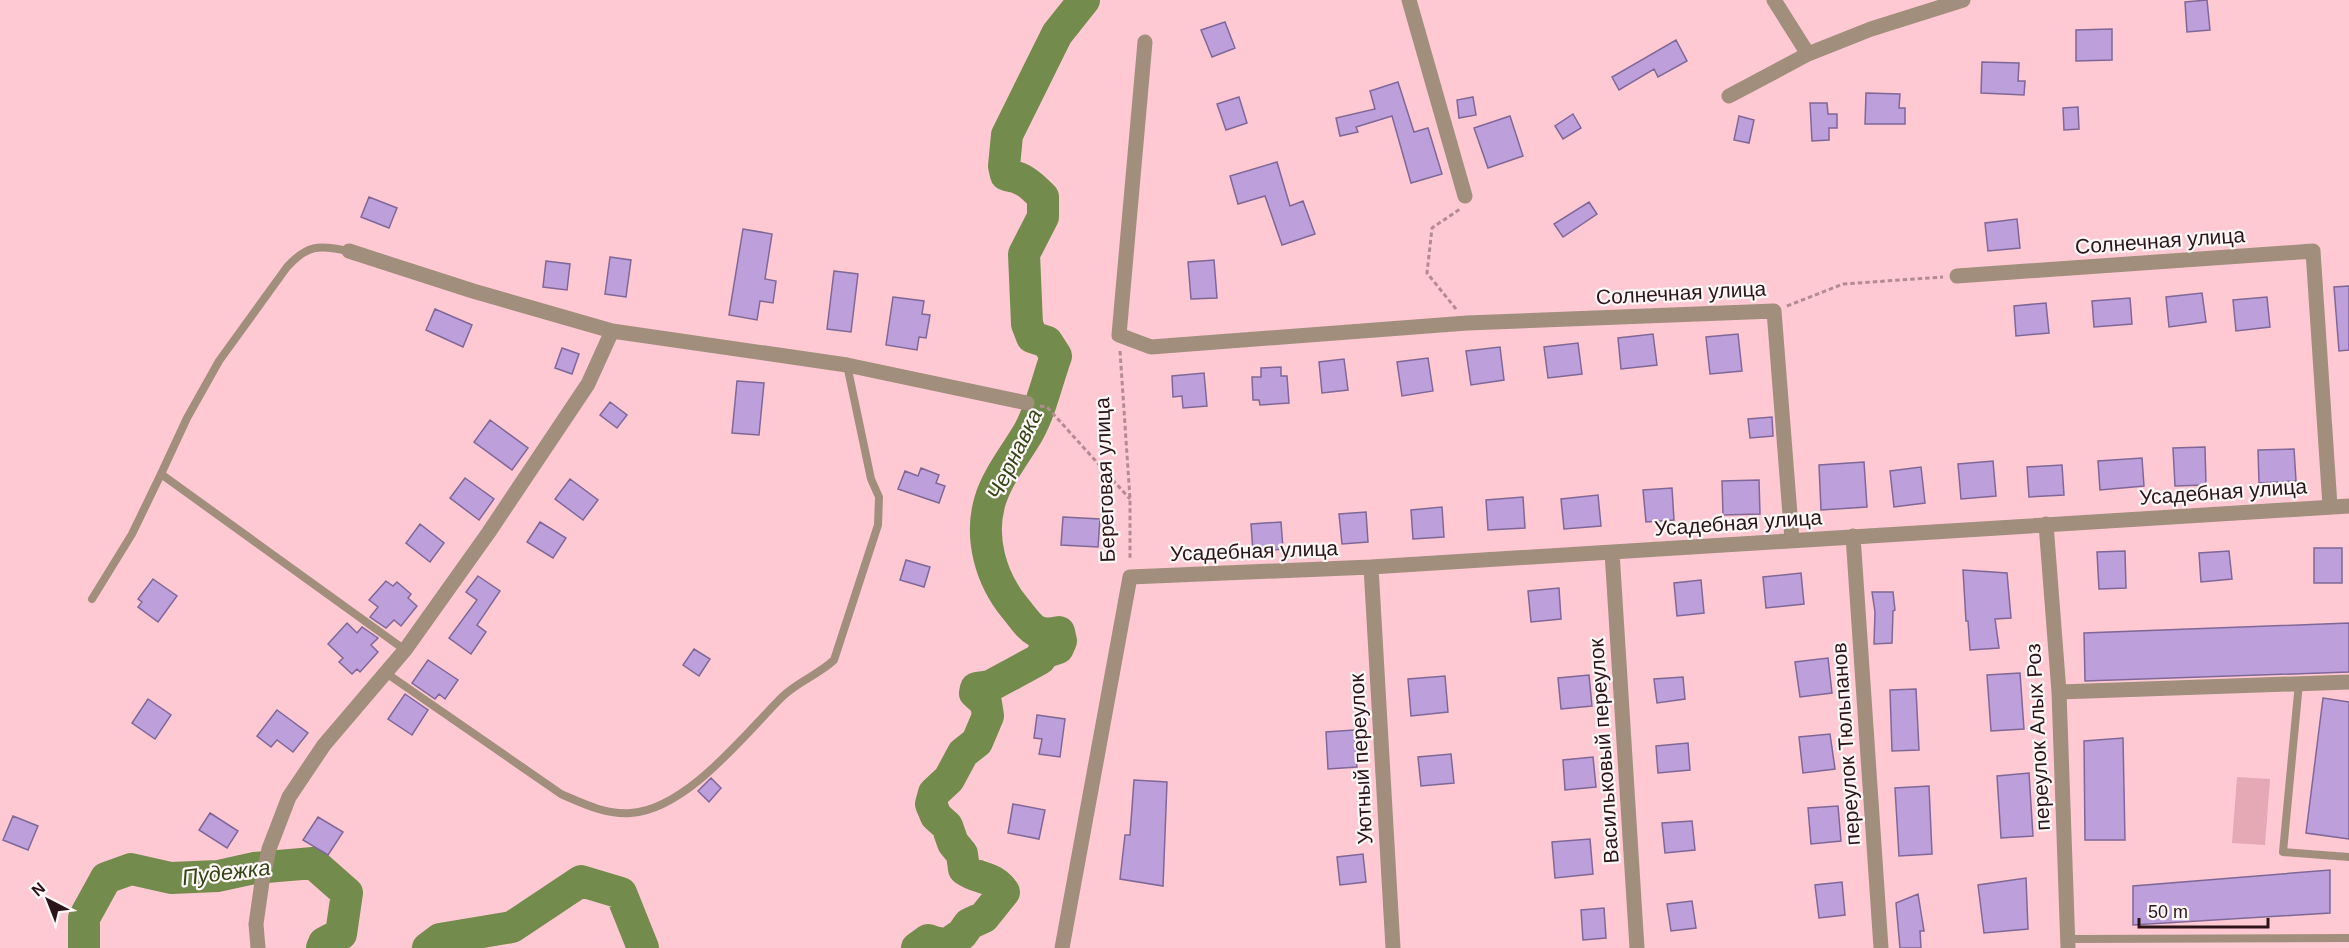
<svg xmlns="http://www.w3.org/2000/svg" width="2349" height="948" font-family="Helvetica,sans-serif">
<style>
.green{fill:#e4a9b4}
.water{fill:#738b4d}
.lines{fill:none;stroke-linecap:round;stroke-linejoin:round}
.river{stroke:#738b4d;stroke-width:32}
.building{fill:#bd9fdc;stroke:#7f6897;stroke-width:1.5}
.path{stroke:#b58b93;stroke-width:3;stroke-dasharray:4.5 3;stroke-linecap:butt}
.lane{stroke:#a18e7d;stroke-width:8}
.street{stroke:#a18e7d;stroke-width:15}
.labels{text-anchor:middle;stroke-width:4.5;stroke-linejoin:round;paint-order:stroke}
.street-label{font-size:21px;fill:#2c151a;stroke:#fff8f9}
.water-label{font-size:22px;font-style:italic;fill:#334415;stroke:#fff8f9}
</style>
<rect width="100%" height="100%" fill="#fec9d3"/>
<path class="green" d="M2237,777l33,2 -5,66 -33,-2z"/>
<path class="water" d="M1031,81l7,6 2,5c-6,11 -15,15 -25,5l2,-9 5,-6z
M1042,220l7,6 -2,10 1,4 -8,6 -14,3c-4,-8 -4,-17 1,-25h12z"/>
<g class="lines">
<path class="river" d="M84,948v-30l22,-40 25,-9 40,9 47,-2 36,-8 59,-5 34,30 -6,41 -17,9 -2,5
M428,948l12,-9 72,-12 69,-46 40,12 22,55
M917,948l11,-8 12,4 9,-1 13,-9 7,-10 15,-7 20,-25c-12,-17 -25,-12 -40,-23l-2,-15 -9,-11 -6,-17 -11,-10 -5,-12 3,-11 15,-14 14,-26 14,-11 11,-26 -2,-13 -11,-10 1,-5 14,-2 50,-27 3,-6 15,-5 3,-7 -2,-9c-25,6 -29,-6 -44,-24 -24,-29 -36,-70 -25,-107 7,-24 25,-46 38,-68 13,-23 19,-52 28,-77l-9,-14 -15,-5 -5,-13 -3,-70 19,-37v-20c-12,-12 -20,-20 -37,-22l-2,-9 3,-31 50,-101 27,-34"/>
</g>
<path class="building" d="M2207,0l3,30 -23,2 -2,-30z
M1225,22l10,26 -23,9 -11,-27z
M2112,29v31l-36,1v-31z
M1676,40l11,21 -29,16 -4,-8 -35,21 -7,-13z
M1982,62l37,1 -1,18h7l-1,14 -43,-2z
M1398,82l16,50 14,-4 14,46 -31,9 -19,-67 -36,11 2,5 -18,4 -4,-18 39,-9 -5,-18z
M1866,93l34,1 -1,14h6v16h-40z
M1239,97l8,26 -21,7 -9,-26z
M1473,97l3,18 -17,3 -2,-18z
M1810,103h17l1,11h9v14h-8v12l-17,1z
M2078,107l1,22 -15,1 -1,-22z
M1573,114l8,14 -18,11 -8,-13z
M1510,116l13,40 -35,12 -14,-40z
M1739,116l15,4 -5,23 -15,-3z
M1277,162l13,44 13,-5 12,33 -33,11 -17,-49 -27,8 -8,-28z
M369,197l28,11 -8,20 -28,-11z
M1589,202l8,12 -34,23 -9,-13z
M2017,219l3,29 -32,3 -3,-28z
M743,229l29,5 -7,45 11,2 -3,22 -13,-2 -3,19 -28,-5z
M610,257l21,3 -5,37 -21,-3z
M1214,260l3,38 -26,1 -3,-37z
M546,261l24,3 -3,26 -24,-3z
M834,271l24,3 -7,58 -24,-3z
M2349,286v64l-10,1 -5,-64z
M2202,293l4,29 -37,5 -3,-30z
M893,297l31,4 -2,13 8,1 -4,23 -7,-1 -2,13 -31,-5z
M2267,297l3,30 -34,4 -3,-31z
M2130,298l2,26 -38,3 -2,-26z
M2046,303l3,30 -33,3 -2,-30z
M435,309l37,16 -9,22 -37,-17z
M1653,334l4,31 -36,4 -3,-31z
M1738,334l4,37 -32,3 -4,-37z
M1578,343l4,31 -34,4 -4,-31z
M1500,347l4,33 -33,5 -5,-34z
M562,348l17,6 -7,20 -17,-6z
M1428,358l5,33 -31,5 -5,-34z
M1344,359l4,31 -26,3 -3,-31z
M1281,367v9h6l2,27 -29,2 -1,-5h-6l-1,-23h9v-9z
M1204,373l3,33 -24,2 -1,-12 -9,1 -1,-21z
M737,381l27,2 -5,52 -27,-2z
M610,402l17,13 -10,13 -17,-13z
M1772,417l1,19 -23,2 -2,-19z
M490,420l38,28 -16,22 -38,-28z
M2205,447l1,38 -31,1 -2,-38z
M2294,449l2,32 -37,2 -1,-33z
M2142,458l2,28 -44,4 -2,-29z
M1993,461l3,35 -35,3 -3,-35z
M1864,462l3,45 -46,3 -2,-45z
M2062,465l2,30 -35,2 -2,-30z
M1921,467l4,36 -31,4 -4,-36z
M921,468l18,7 -3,8 9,3 -6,17 -41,-14 7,-18 13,5z
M465,478l29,21 -15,21 -29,-22z
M570,479l28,21 -15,20 -28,-21z
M1759,480l1,34 -37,1 -1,-34z
M1672,488l2,32 -28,2 -3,-32z
M1598,495l3,31 -37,3 -3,-30z
M1523,497l2,31 -37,2 -2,-30z
M1442,507l2,30 -31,2 -2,-29z
M1366,512l2,30 -26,2 -3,-30z
M1063,517l37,2 -2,28 -37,-2z
M540,522l26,16 -13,20 -26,-16z
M1281,522l2,27 -30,3 -2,-28z
M420,524l24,19 -14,19 -24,-19z
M2314,548h28v35h-28z
M2125,551l1,37 -27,1 -2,-37z
M2229,551l3,28 -31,3 -2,-29z
M906,560l24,7 -6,20 -24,-7z
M1963,570l44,3 4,45 -16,1 4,29 -29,2 -2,-29h-2z
M1801,573l3,31 -38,4 -3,-31z
M478,576l22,15 -23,34 9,7 -15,22 -22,-16 28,-38 -11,-8z
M153,579l24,17 -19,26 -20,-15 4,-5 -4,-3z
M1701,580l3,33 -27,3 -3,-33z
M386,581l7,5 4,-4 14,12 -3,4 9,8 -16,20 -7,-6 -8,8 -16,-11 8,-10 -9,-7z
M1559,588l2,31 -30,3 -3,-31z
M1872,592h21l2,18 -2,1 -1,32 -18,1 1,-32z
M347,623l10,10 5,-6 16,11 -7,7 7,7 -18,20 -3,-3 -5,5 -13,-12 4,-4 -15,-14z
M2349,623v49l-264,9 -1,-48z
M694,649l16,10 -11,17 -16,-11z
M1828,658l4,35 -32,4 -5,-35z
M428,660l30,20 -13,19 -6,-5 -4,5 -23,-16z
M2020,673l4,56 -33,2 -4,-56z
M1589,675l3,31 -31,3 -3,-31z
M1445,676l3,36 -37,4 -3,-37z
M1683,677l2,22 -28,4 -3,-24z
M1916,689l3,61 -27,1 -2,-61z
M405,694l23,16 -16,25 -24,-16z
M2323,698l26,4v137l-43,-6z
M148,699l23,16 -16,24 -23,-16z
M277,710l31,23 -15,19 -16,-12 -6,7 -14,-11z
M1037,715l28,4 -5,38 -21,-3 3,-15 -8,-1z
M1354,730l3,37 -29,2 -2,-37z
M1830,734l5,35 -32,4 -4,-36z
M2123,738l2,102h-40l-1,-99z
M1688,743l2,27 -32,3 -2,-27z
M1451,754l3,29 -33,3 -3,-29z
M1593,757l3,30 -31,3 -2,-30z
M2029,773l4,63 -32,2 -4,-62z
M711,778l10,10 -12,14 -11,-11z
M1134,780l33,2 -4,104 -43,-7 5,-44h5z
M1929,786l3,68 -33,2 -4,-68z
M1013,804l32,6 -6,29 -31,-6z
M1838,806l3,35 -30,3 -3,-36z
M210,813l28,18 -11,17 -28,-18z
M13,816l25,10 -10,24 -25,-10z
M318,817l25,15 -15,23 -25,-15z
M1692,821l3,29 -30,3 -3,-30z
M1590,839l3,35 -38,4 -3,-36z
M1363,854l3,28 -26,3 -3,-28z
M2330,870v43l-197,12v-39z
M2026,878l2,51 -44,4 -6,-48z
M1842,882l3,33 -26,3 -4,-33z
M1918,894l6,37h-4l1,17h-21l-4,-45z
M1692,901l4,27 -25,3 -4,-27z
M1604,908l2,30 -23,2 -2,-30z"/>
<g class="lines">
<path class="path" d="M1787,306l56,-22 100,-7
M1456,309l-29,-36 5,-45 28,-19
M1120,351l10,148v61
M1040,406l7,1 83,92"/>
<path class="lane" d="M161,474l26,-56 32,-57 68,-94c22,-24 32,-21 62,-16
M92,599l40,-65 29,-60 244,176
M386,673l175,121c23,10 45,21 70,19 56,-4 113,-78 151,-116 15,-15 36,-22 52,-37l44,-135 1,-28 -8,-18 -24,-114
M2299,683l-16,169 66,5
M2068,939l281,-1"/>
<path class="street" d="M1409,0l56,196
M1774,0l34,54
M1145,42l-26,293 32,12 316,-24 307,-12 18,229
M1729,96l79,-42 63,-25 92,-29
M349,251l124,40 139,40 235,34 180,38
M1957,276l356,-25 17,255
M2046,524l13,168 9,256
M1853,536l28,412
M1612,552l25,396
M1371,567l22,381
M2059,692l290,-10
M258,948l-2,-24 6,-42 7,-33 20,-52 35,-52 81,-95 84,-118 99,-148 24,-53
M1062,948l68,-371 241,-10 978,-61"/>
</g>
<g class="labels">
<g class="street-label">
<text transform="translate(2160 241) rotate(-4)" y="7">Солнечная улица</text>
<text transform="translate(1681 293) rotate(-3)" y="7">Солнечная улица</text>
<text transform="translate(1105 480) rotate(-92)" y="7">Береговая улица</text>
<text transform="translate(2223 492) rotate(-4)" y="7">Усадебная улица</text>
<text transform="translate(1738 523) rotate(-4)" y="7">Усадебная улица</text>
<text transform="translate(1254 551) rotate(-2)" y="7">Усадебная улица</text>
<text transform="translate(2038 737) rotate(-93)" y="7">переулок Алых Роз</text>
<text transform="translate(1846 744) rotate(-94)" y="7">переулок Тюльпанов</text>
<text transform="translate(1604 751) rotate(-94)" y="7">Васильковый переулок</text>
<text transform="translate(1361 759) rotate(-93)" y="7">Уютный переулок</text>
</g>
<g class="water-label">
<text transform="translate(1014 454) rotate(-64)" y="8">Чернавка</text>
<text transform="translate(226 872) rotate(-7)" y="8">Пудежка</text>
</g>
</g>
<g transform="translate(48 900) rotate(318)" stroke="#fff8f9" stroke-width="4.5" paint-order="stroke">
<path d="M0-4.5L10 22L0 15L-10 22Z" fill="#2c151a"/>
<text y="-9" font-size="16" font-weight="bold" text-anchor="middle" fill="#2c151a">N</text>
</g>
<path d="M2139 918v9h129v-9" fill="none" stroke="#2c151a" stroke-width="3"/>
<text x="2148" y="918" font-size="18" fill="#2c151a" stroke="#fff8f9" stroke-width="4.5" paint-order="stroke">50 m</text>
</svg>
